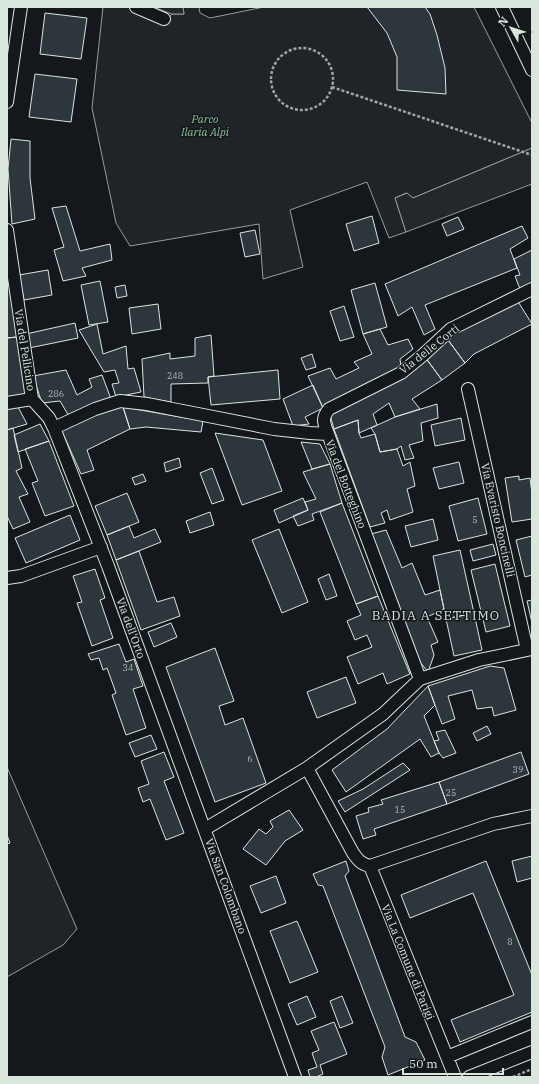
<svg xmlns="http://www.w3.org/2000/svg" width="539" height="1084" font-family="'IBM Plex Serif',serif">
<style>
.green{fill:#202428;stroke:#939e99}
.parking{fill:#24282b;stroke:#939e99}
.building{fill:#2c363c;stroke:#d8e6dc}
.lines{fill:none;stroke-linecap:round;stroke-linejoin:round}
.minor-casing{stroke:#d8e6dc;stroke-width:14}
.path{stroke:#9da8a2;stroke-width:2.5;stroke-dasharray:3 2;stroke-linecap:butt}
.minor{stroke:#14181c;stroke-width:12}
.labels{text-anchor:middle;stroke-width:3;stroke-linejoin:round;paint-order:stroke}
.number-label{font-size:9px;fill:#adbab4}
.park-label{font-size:11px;font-style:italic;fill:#8ac095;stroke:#14181c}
.street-label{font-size:11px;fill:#d8e6dc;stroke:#14181c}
.quarter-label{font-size:13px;letter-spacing:1px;fill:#d8e6dc;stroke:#14181c}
</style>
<rect width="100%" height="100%" fill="#14181c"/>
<path class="green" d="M103,7h26l37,15 6,-8h12l-1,-7h16l1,6 10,5 54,-11h210l58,116v25l-119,50 -7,-5 -11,5 11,34 -17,6 -22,-56 -77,28 13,57 -40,12 -4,-55 -129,22 -14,-23 -24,-115z
M7,767l70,162 -14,16 -56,32z"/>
<path class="parking" d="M153,7h30l1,7h-12z
M532,148v36l-126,48 -11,-34 12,-5 6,5z"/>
<path class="building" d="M367,7h58l5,7 7,21 8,33 1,26 -49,-4v-33l-10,-24z
M45,13l42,5 -6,41 -41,-5z
M35,74l42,5 -6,43 -42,-5z
M11,139l19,2v37l5,41 -23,5 -4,-55z
M66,206l14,45 30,-7 2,16 -30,8 4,8 -23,5 -9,-31 10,-3 -12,-39z
M372,216l7,27 -25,8 -8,-27z
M458,217l6,12 -17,7 -5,-12z
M522,226l6,12 -18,11 7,19 -92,37 10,24 -11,6 -12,-28 -14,9 -13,-32z
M255,230l5,24 -15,3 -5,-24z
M532,250v33l-12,6 -5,-13 5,-1 -6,-16z
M48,270l4,25 -28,5 -5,-25z
M7,281h2l8,56 -10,1z
M100,281l8,41 -19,3 -8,-40z
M375,283l12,44 -24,7 -12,-44z
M125,285l2,11 -10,2 -2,-11z
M517,300l15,24 -58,30 -9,9 -17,-23 7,-7z
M158,304l3,25 -29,5 -3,-26z
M344,306l10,31 -14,4 -10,-30z
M75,323l3,15 -49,10 -3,-14z
M97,324l6,30 23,-8 2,23 6,-1 7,24 -25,5 -4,-13 7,-1 -4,-13 -11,2 -25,-42z
M380,329l8,16 20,-6 5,10 -13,10 1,9 -78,40 -15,-32 22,-8 6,11 23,-11 -5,-6 18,-8 -9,-20z
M211,335l3,41 -6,1v6l-37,1v18l-27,-5 -2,-38 28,-6v6l25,-3v-18z
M17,337l10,57 -20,3v-59z
M448,340l17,23 -23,17 -17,-23z
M312,354l4,13 -10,3 -5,-12z
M425,357l17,23 -30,19 8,10 -25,8 -6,-14 -16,11 4,11 -18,8 -1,-13 -24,9 -4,-14z
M66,370l11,25 15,-8 -3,-8 13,-4 9,24 -41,19 -10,-17 -18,2 -9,-27z
M278,370l2,29 -69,6 -3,-28z
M313,385l10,23 -18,9 4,7 -16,2 -10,-27z
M437,404l1,14 -17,5 2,18 -14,4 5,13 -9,2 -4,-14 -4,3 -17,3 -5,-18 -4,-6 24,-11z
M18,407l9,17 -20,6v-21z
M123,407l7,22 -43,21 7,20 -13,4 -20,-45 37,-19z
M123,407l80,14 -2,11 -55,-5 -16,2z
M461,418l4,22 -30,6 -4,-21z
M358,420l1,13 2,5 14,-4 5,18 17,-3 6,17 7,-4 5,24 -8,3 6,23 -23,8 -3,-10 -6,3 4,10 -15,4 -36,-98z
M40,424l9,17 -31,11 -4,-17z
M13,428l9,40 -6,3 12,23 -9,3 11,25 -17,7 -6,-13v-86z
M215,433l48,7 19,51 -40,14z
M49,441l25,65 -29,10 -13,-33 6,-2 -13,-32z
M301,442l19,2 10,20 -18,5z
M179,458l2,9 -15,5 -2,-9z
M459,462l5,21 -25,6 -6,-21z
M330,464l12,39 -30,11 2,6 -16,6 -5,-10 15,-6 -3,-8 11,-3 -13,-27z
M212,468l12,32 -12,4 -12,-31z
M143,474l3,7 -11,4 -3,-7z
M519,476v4l11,-2 2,16v25l-20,3 -7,-44z
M127,493l12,29 -32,13 -12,-29z
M303,498l5,12 -29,13 -5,-13z
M478,498l9,36 -29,7 -9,-35z
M342,503l36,93 -22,8 -36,-92z
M210,512l4,13 -24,8 -4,-12z
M70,515l10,25 -54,23 -11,-25z
M433,519l5,21 -27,7 -6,-21z
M129,526l5,12 21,-9 6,13 -45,18 -9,-25z
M279,529l29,73 -26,11 -30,-73z
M386,530l16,38 10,-5 13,32 15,-5 4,19 -17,8 11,25 -7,3 3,10 -6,17 -8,-10 -49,-128z
M532,536v39l-7,2 -9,-37z
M493,544l3,11 -23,6 -3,-11z
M460,550l14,63 -28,6 -13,-63z
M139,551l18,51 17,-5 6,19 -39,14 -25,-70z
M495,564l15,62 -24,6 -15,-62z
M95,569l10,29 -5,2 13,38 -21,8 -15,-43 5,-1 -9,-26z
M329,574l8,22 -11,4 -8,-21z
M378,596l32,78 -23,10 -4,-11 -25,11 -11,-27 25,-10 -5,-12 -12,5 -8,-19 14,-6 -5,-11z
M532,600v23l-5,-22z
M474,613l8,37 -28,6 -8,-37z
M171,623l6,14 -23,10 -6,-15z
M119,644l7,18 8,-3 9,27 -10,3 13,39 -20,7 -14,-40 4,-2 -9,-25 -4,2 -4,-12 -8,2 -3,-6z
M215,648l19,53 -15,5 6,19 18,-7 23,65 -51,19 -49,-135z
M490,666l14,2 12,42 -22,6 -2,-9 -15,2 -5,-19 -24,6 7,23 -13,5 -14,-38z
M346,677l10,26 -39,15 -10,-26z
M428,686l7,19 -11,11 15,37 -8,4 -11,-18 -74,53 -14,-22 55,-41z
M487,726l4,8 -14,7 -4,-8z
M445,730l11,23 -13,5 -4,-5 -5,-12 5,-1 -3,-8z
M151,735l6,14 -22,8 -6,-14z
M164,752l10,25 -10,4 20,52 -18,7 -16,-41 -7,3 -5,-14 11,-4 -8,-23z
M521,752l8,22 -82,30 -8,-22z
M403,763l7,7 -65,42 -7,-11 25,-12z
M439,782l8,22 -73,25 2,6 -13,4 -7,-23 13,-4 -1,-4 15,-4 -2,-4z
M289,810l14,20 -18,11 -19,24 -23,-16 16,-20 7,5 7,-7 -3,-6z
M7,835l3,8 -3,1z
M532,856v22l-15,4 -5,-21z
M346,861l3,10 -4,5 60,161 11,5 9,18 -37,15 -6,-18 3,-10 -62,-161 -5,-1 -5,-11z
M486,861l46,114v37l-72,30 -9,-22 63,-25 -41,-102 -63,25 -9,-23z
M276,876l10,27 -25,10 -11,-27z
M297,921l21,51 -28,11 -20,-52z
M307,996l9,21 -19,8 -9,-21z
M342,996l11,27 -13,5 -10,-27z
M334,1022l13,32 -27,11 3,9 -7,3h-6l-2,-7 9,-3 -5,-14 7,-3 -8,-19z"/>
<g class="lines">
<defs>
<path id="minor" d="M136,7l28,12
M502,7l30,63
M7,102l14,-95
M7,230l25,169
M468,389l59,261
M32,399l17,19 5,10 54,138 187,511
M7,403l25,-4
M54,428l41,-19 25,-8 27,3 127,25 36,4 18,1 92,245
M328,434c-4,-11 -7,-15 1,-25l72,-36 22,-18 28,-26 81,-40
M7,578l14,-2 80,-29
M307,768l46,85c5,7 8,11 17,13l123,-42 39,-8
M205,829l102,-61 76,-54 37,-35 59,-19 53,-11
M370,866l85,211
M447,1057l85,-35
M469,1077l63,-25"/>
</defs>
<use href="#minor" class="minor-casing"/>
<path class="path" d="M271 79a31 31 0 1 1 62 0a31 31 0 1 1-62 0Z
M332,87l200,68
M513,1077l19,-8"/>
<use href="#minor" class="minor"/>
</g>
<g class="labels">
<g class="number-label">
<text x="175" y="379">248</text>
<text x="56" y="397">286</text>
<text x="475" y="523">5</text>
<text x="128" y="671">34</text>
<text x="250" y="762">6</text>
<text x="518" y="773">39</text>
<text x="451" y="796">25</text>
<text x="400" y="813">15</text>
<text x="510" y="945">8</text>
</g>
<g class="park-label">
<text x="205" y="123">Parco<tspan x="205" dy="13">Ilaria Alpi</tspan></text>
</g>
<g class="street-label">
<text transform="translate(429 349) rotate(-38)" y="4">Via delle Corti</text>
<text transform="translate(25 350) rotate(81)" y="4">Via del Pellicino</text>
<text transform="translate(346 484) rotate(69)" y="4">Via del Botteghino</text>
<text transform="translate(498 520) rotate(77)" y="4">Via Evaristo Boncinelli</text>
<text transform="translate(131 628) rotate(70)" y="4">Via dell'Orto</text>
<text transform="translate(226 886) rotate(70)" y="4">Via San Colombano</text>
<text transform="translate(408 962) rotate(68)" y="4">Via La Comune di Parigi</text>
</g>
<g class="quarter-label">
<text x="436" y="620">BADIA A SETTIMO</text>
</g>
</g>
<rect width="539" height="1084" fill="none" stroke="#d8e6dc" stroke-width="16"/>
<g transform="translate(511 28) rotate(309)" stroke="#14181c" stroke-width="3" paint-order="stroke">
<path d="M0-3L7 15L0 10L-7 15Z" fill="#d8e6dc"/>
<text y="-6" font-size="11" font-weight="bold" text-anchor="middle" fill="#d8e6dc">N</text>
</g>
<path d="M403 1068v6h100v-6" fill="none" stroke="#d8e6dc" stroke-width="2"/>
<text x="409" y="1068" font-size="12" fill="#d8e6dc" stroke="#14181c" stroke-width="3" paint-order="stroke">50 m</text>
</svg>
